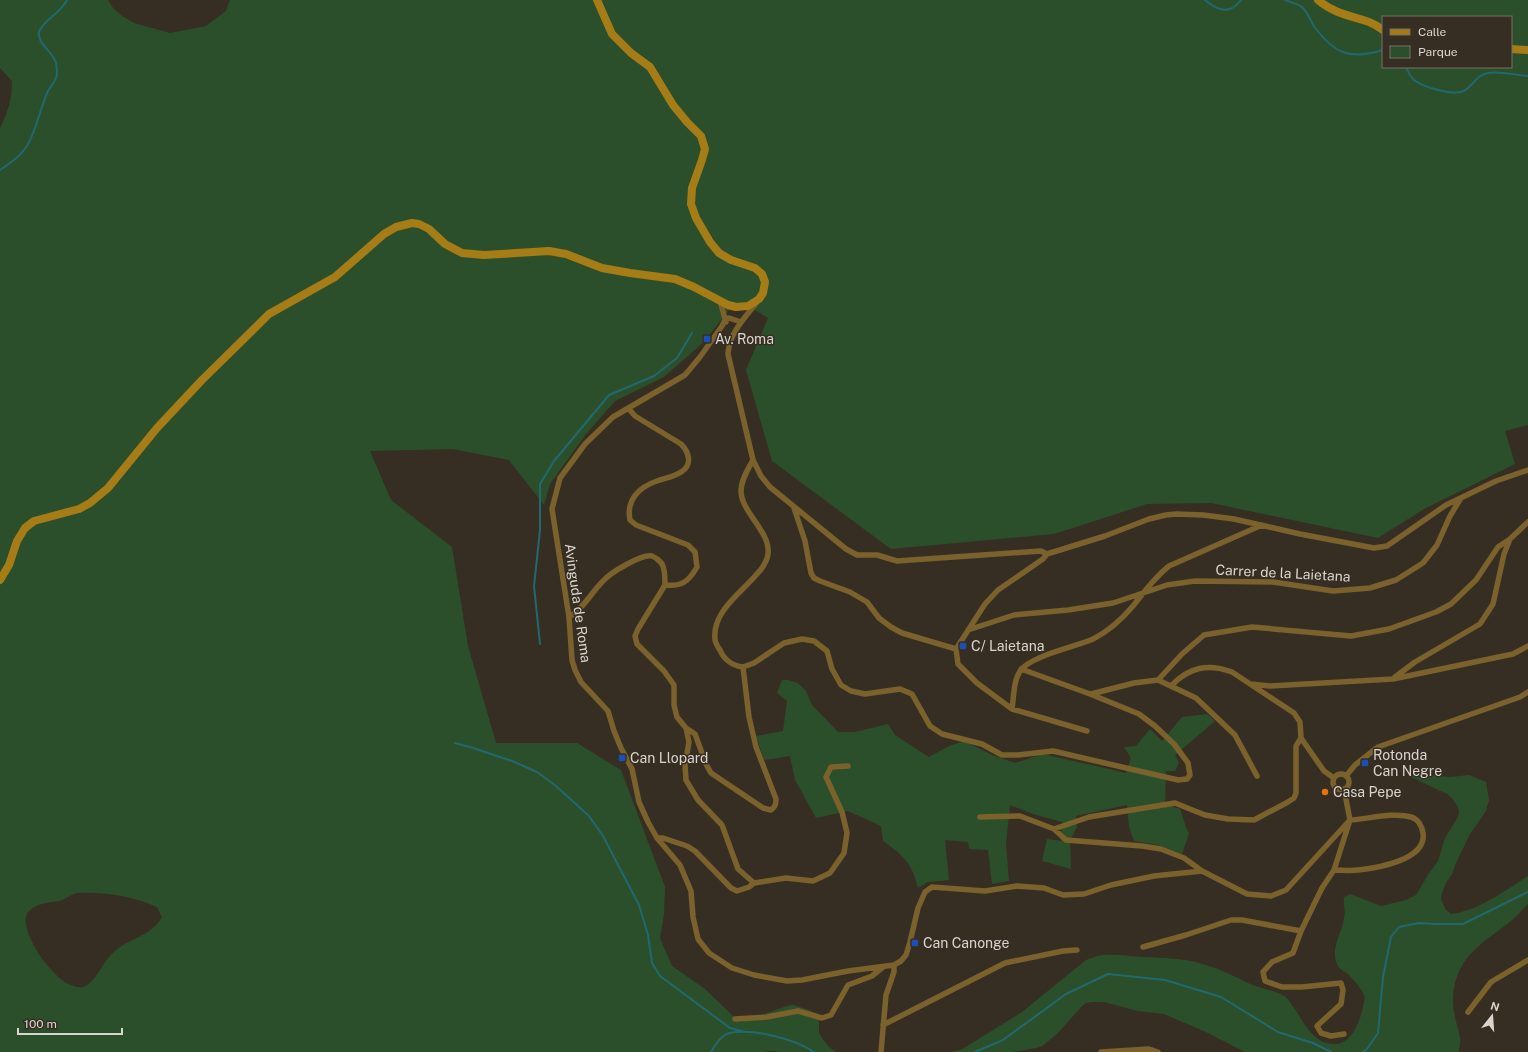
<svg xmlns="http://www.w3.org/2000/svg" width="1528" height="1052" font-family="'Public Sans',sans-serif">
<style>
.green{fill:#2c4f2b;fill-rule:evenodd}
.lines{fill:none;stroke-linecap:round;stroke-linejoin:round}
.stream{stroke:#22696f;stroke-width:2}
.street{stroke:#7b612b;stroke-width:5.5}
.secondary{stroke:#a67c16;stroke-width:8}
.transit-dot{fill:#1a4fb4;stroke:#372e23;stroke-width:1.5}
.food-dot{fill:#e8710a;stroke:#372e23;stroke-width:1.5}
.labels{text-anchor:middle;stroke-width:3;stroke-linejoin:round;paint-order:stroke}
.poi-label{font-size:14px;fill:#dad4ce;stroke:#372e23;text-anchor:start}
.street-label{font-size:14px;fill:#dad4ce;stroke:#372e23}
</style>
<rect width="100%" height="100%" fill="#372e23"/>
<path class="green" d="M0,0h108l5,8 9,8 12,7 36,10 36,-7 20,-15 4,-11h1298v425l-23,6 10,33 -91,45 -46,29 -167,-35 -64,1 -93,30 -163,15 -119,-88 -26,-91 22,-52 -25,-15h-9l-29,38 -41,36 -49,24 -29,33 -36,50 -6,21 -35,-45 -56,-11 -83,2 21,49 61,47 16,99 28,97h81l44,27 44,117 -1,27 -4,24 12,28 33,23 30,29h18l34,-12 6,-1 13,4 5,2 5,5 3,5v12l3,5 7,9 7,5h-53l-11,-1 -12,1h-760v-924c8,-16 12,-29 12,-47l-12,-13zM1383,17h128v50h-128zM77,893c27,-1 55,3 80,14l5,10c-11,20 -34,21 -49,36 -9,7 -19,32 -30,34 -23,4 -54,-42 -57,-62 -1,-3 0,-8 1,-12 9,-10 20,-10 32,-12 7,-2 11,-6 18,-8z
M782,680h6l10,3 8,8 6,14 26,27h17l33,-8 7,11 34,22 20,-11 15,-5 28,14 23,8 28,-9 83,19 5,-15 -7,-11 12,-1 14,-17 12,12 20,-24 25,-3 8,7 -40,34 4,8 -4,8h-9l-1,33 15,5c4,9 4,16 9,24l-7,21 -24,-9 -24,-4 -5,-14 -2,-22 -51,11 1,11 -7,13 1,29 -29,-8 5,-22 14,2 1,-19 -29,-8 -23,-9 -4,39 3,37 -17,3 -4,-34 -19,-1 -1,-7 -23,-2 4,40 -21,2 -10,6c-6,-25 -15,-33 -35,-47l-2,-15 -33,-15 -32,7 -21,-38 -5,-24 -26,4 -8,-24 27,-5 4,-30 -10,-8z
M1416,774l35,3 18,-2 17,7 3,18 -3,11 -16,23 -14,29 -4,11 -6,9 -4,10 -1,6 2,5 3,6 5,4c25,-2 56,-24 77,-38v28c-7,7 -14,15 -22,21 -29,21 -52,36 -53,75 0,13 4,24 7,37 1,4 -1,10 -1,15h-214l-39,-20 -42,-18 -26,-3 -34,-9h-12l-6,1 -4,3 -25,28 -15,12 -6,2 -23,4h-62l10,-2 61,-38 64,-52c4,-1 8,-3 11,-4 14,-3 32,0 46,1 20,1 41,1 60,7 16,5 32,12 47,20 11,5 24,6 34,12 5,3 7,8 10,12 10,14 18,34 38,36 23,2 30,-30 33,-47 -4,-8 -9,-15 -15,-21 -3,-4 -9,-5 -12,-10 -9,-18 4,-31 6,-48 2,-8 -1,-14 0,-21l6,-3 31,12 25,-6 10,-5 12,-20 10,-14 7,-23 13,-21 1,-5 -1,-5 -6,-9 -5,-4 -36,-17z"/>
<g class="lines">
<path class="stream" d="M1205,0c13,11 25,15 36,0
M1285,0c5,2 13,4 17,7 5,4 8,13 12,19 20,28 36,34 69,24
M1406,67c2,5 4,9 8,13 9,7 39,16 50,11 9,-5 12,-16 24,-18 13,-2 27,2 40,3
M0,170c10,-7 21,-14 27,-24 10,-17 13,-38 21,-55 2,-4 6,-8 8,-13 2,-5 1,-10 0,-15 -3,-12 -19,-19 -17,-31 3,-11 21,-18 28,-32
M540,644l-6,-58 6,-56v-46l14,-23 55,-66 45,-19 23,-18 15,-25
M455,743l18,5 39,13 25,11 19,14 33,30 14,20 36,69 9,30 4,28 8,13 70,52 15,4
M711,1052c4,-7 11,-18 19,-19 22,-5 65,6 84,19
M975,1052l28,-12 63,-46 42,-20 57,6 56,17 57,35 35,11 18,9
M1363,1052l4,-3 11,-16 5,-56 8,-40 8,-10 20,-4 17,1h27l65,-32"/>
<path class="street" d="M720,301l6,21
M757,302c-12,16 -28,31 -29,52l25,106 8,16 9,11 76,62 11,6h20l20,6 144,-10 6,3 58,-18 44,-17 17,-4 10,-1 27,1 31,4 66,15 74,14 13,-2 59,-41 50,-24 32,-11
M741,322l-12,-4 -4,2 -3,6 -22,31 -15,18 -72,42 -28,27 -25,34 -8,31 17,108 3,43 3,10 6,12 27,29 6,20 7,17 11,21 7,33 9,20 9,16 23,27 11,26 2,26 5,22 11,14 23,15 22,7 33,6 15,-1 46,-9 46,-6 7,-4 5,-6 4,-13 8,-34 7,-16 7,-5 53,4 32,-5 27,2 19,7 21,-1 27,-9 43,-9 48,-5 45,23 24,2 15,-6 64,-70
M628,408l7,8 46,28c8,8 12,21 0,28 -7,5 -16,6 -24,9 -18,6 -31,19 -27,39l6,5 52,20 7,7 2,15c-8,14 -15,20 -32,18l-27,44 -3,7 2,8 27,27 10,14v20l3,12 9,11 3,14 -4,23 1,15 12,20 24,25 16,44 16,14
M794,508l11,33 6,32 3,5 6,3 30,11 17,10 12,16 12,9 11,6 54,16
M569,617c15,-9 22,-24 34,-36 7,-8 38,-27 49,-25 3,1 8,5 10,8 3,5 3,15 3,21
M968,630l46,-15 54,-5 45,-7 54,-18 28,-4 78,1 60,9 37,-3 26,-8 27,-17 14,-18 13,-29 11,-18
M956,649l2,15 19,19 35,26 75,22
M956,649l29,-45 13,-14 45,-31 4,-5
M743,667l11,-4 30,-20 18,-4 12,2 13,10 5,18 9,16 10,6 14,3 35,-5 12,5 18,32 12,8 40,10 20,11h16l35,-4 125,29 9,-1 3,-4 -2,-12 -14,-19 -19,-18 -16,-12 -49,-20 -69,-25
M1395,677l20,-15 65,-38 13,-20 11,-50 6,-15
M1158,680l24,-26 22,-19 48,-8 99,9 38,-7 47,-17 15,-8 25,-24 22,-33 12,-8 18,-17
M1250,684l20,2 123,-7 120,-25 15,-8
M1171,686c18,-19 37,-23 61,-14l62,41 6,9 1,16 23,33 10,7
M1091,694l43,-11 24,-3 38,18 39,37 22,41
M1012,709c2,-12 1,-29 9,-39 10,-14 54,-23 72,-31 14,-7 29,-20 40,-33 11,-14 22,-29 36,-40l93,-41
M686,728l9,6 11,30 5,9 52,35 8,2c4,-3 5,-5 5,-11l-20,-52 -7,-30 -6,-50c-10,-1 -19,-7 -23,-17 -2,-3 -5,-7 -5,-11 -3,-27 26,-46 41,-64 6,-6 11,-12 12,-21 3,-22 -27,-42 -27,-63 0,-11 7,-22 12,-31
M1333 782a8 8 0 1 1 16 0a8 8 0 1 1-16 0Z
M1346,776l9,-11 23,-18 142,-50 8,-5
M980,817l40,-1 34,13 35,-12 86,-14 30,12 23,4 26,1 34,-18 6,-4 2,-5v-47l5,-8
M1054,829l12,11 76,6 19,3 23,9 18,13
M657,838h6l24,8 8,5 36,37 6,3 12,-4 5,-4 32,-5 27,3 17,-8 14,-20 3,-20 -5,-21 -16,-35 5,-10 17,-1
M1334,870c8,0 16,1 24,0 19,-2 69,-10 65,-37 -1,-7 -5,-14 -12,-16 -17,-5 -43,2 -61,3
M1143,947l43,-12 45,-15h11l59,11
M1468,1012l23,-30 37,-22
M735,1019l32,-2 31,-6 24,7 9,-3 17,-30 24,-9 11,-9
M883,1025l122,-62 58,-12 14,-1
M1344,1034l-13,2 -10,-3 -4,-7 24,-22 2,-14 -2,-7 -39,4h-20l-17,-6 -2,-9 9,-10 21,-9 8,-22 21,-43 12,-18 16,-50 -6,-31
M881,1052l5,-57 8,-23v-7
M1101,1052l48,-3 9,3"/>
<path class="secondary" d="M1318,0c15,13 33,16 51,22 5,2 10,5 14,8
M1511,49l17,1
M0,580l9,-15 8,-24 8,-13 9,-7 45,-12 11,-6 18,-15 49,-60 45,-48 67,-66 66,-37 49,-43 12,-7 16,-4 7,1 10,5 16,15 17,9 22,2 65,-4 17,3 36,14 28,5 45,6 19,8 34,18 8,2 12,-1 11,-7 4,-6 2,-11 -3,-8 -7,-6 -24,-8 -12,-7 -9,-11 -14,-24 -5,-14 1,-16 10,-28 3,-11 -4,-13 -14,-14 -14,-17 -23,-38 -19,-14 -19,-19 -15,-34"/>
</g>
<g class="transit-dot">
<rect x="703" y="335" width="8" height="8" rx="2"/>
<rect x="959" y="642" width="8" height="8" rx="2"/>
<rect x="618" y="754" width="8" height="8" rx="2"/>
<rect x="1361" y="759" width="8" height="8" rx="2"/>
<rect x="911" y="939" width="8" height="8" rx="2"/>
</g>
<circle class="food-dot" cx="1325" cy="792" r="4"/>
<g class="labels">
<g class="poi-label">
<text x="715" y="344">Av. Roma</text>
<text x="971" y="651">C/ Laietana</text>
<text x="1373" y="760">Rotonda<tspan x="1373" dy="16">Can Negre</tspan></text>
<text x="630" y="763">Can Llopard</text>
<text x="1333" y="797">Casa Pepe</text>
<text x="923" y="948">Can Canonge</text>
</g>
<g class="street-label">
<text transform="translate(1283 573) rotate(3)" y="5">Carrer de la Laietana</text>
<text transform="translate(578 603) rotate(82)" y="5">Avinguda de Roma</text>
</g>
</g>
<rect x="1382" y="16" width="130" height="52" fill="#372e23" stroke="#787067"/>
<rect x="1390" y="29" width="20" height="6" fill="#a67c16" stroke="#787067"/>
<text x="1418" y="36" font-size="12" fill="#dad4ce">Calle</text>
<rect x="1390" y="46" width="20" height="12" fill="#2c4f2b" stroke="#787067"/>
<text x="1418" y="56" font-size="12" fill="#dad4ce">Parque</text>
<g transform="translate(1492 1016) rotate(17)" stroke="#372e23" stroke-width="3" paint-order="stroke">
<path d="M0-3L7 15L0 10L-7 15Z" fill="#dad4ce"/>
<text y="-6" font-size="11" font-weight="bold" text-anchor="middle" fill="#dad4ce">N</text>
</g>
<path d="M18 1028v6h104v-6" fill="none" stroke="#dad4ce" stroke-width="2"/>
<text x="24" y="1028" font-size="12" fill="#dad4ce" stroke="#372e23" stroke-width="3" paint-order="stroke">100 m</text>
</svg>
